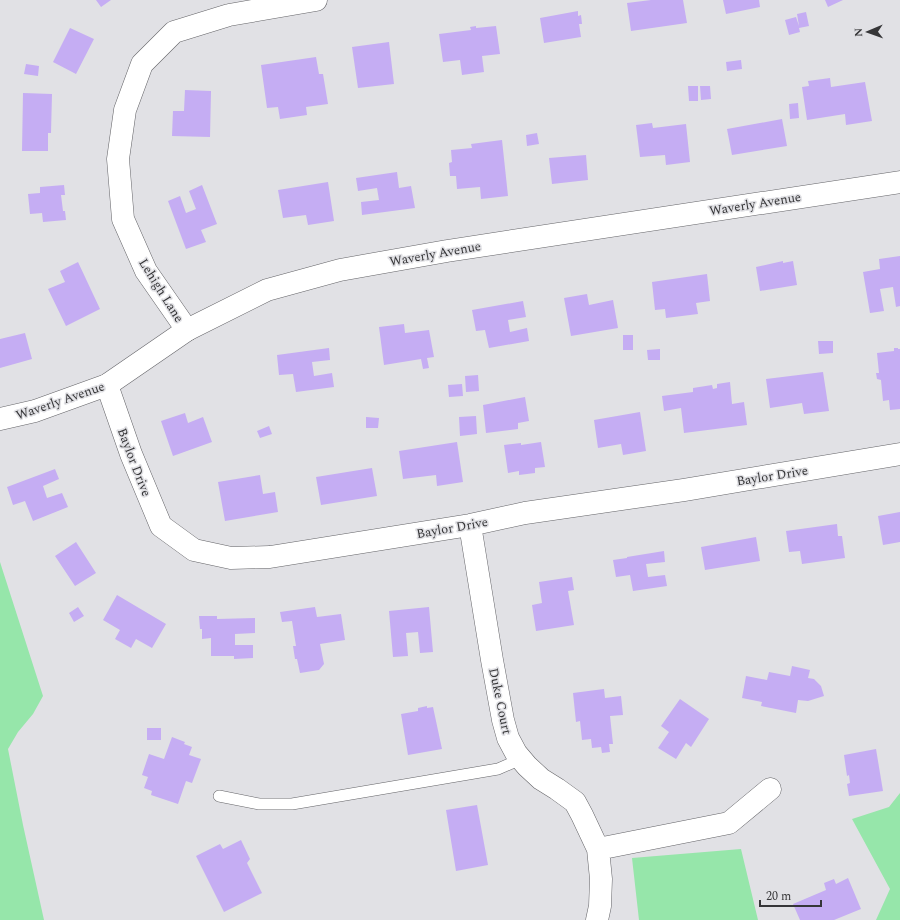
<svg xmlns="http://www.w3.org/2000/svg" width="900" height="920" font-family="Spectral,serif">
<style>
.green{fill:#96e6aa}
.building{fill:#c5adf3}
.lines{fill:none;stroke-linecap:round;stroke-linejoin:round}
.lane-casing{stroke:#646468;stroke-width:12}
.street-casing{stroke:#646468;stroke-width:23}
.secondary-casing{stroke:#646468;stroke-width:23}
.lane{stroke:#fff;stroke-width:11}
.street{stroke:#fff;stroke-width:22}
.secondary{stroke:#fff;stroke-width:22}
.labels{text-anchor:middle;stroke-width:3;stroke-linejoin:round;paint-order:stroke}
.street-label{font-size:13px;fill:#363638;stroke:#e1e1e5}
</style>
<rect width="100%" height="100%" fill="#e1e1e5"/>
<path class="green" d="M0,562l43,134 -10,18 -15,18 -10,17 15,76 21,95h-44z
M900,793v127h-24l14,-31 -38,-70 37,-12z
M741,849l17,71h-119l-7,-62z"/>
<path class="building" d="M96,0h15l-10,7z
M651,0h32l4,23 -56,8 -4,-28z
M723,0h36l1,7 -34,7z
M825,0h18l-15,7z
M578,11v5l3,-1 1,9h-3l2,13 -37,6 -4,-25z
M806,12l3,14 -10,2 1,4 -11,3 -4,-15 11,-3 3,9 -2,-12z
M476,26v2l20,-2 4,28 -18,2 2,16 -22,3 -2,-15 -17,2 -4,-28 32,-4 -1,-3z
M70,28l24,11 -18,35 -23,-12z
M389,42l5,42 -36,4 -6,-41z
M316,57l3,17h4l5,30 -22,3 1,8 -27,4 -2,-12 -11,1 -6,-43z
M741,60l1,9 -15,2 -1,-9z
M26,64l13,2 -1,10 -14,-2z
M830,78l1,9 34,-5 7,39 -26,4 -1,-11 -38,6 -5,-33 7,-1 -1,-5z
M688,86h10v15h-9z
M700,86h10l1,13 -10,1z
M185,90l26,1 -1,46 -38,-1 1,-25h11z
M23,93l29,1 -1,39h-3v18h-26z
M798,103l1,15 -9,1 -1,-15z
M782,119l5,27 -55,9 -5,-26z
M652,123l1,5 33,-4 4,38 -24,3 -1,-10 -25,2 -4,-32z
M537,133l2,11 -12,2 -1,-11z
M502,140l6,56 -27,3 -1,-12 -23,2 -1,-13h-6l-1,-13 3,-1 -1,-12 21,-2 -1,-4z
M586,155l2,25 -36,4 -3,-26z
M397,172l2,16 12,-2 4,22 -53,7 -1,-13 18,-2 -2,-12 -19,3 -2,-13z
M328,182l6,39 -26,4 -2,-10 -23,3 -5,-28z
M64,185l1,10h-4l2,16h2l1,9 -23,2 -1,-9 -12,1 -2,-20 12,-1v-6z
M202,185l15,39 -16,6 5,12 -20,7 -18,-48 12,-5 6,17 10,-4 -7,-18z
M900,256v50l-4,1 -3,-20 -13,2 4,22 -14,2 -7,-41 17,-3 -1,-10z
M783,261v2l10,-2 4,24 -37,6 -4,-24z
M78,262l22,47 -34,17 -18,-37 17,-7 -5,-11z
M707,274l3,27 -14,2 2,11 -32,4 -1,-9 -10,1 -3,-28z
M587,294l2,11 24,-5 5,28 -47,8 -7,-38z
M523,301l3,16 -18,3 2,12 17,-4 2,13 -40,7 -4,-18 -9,1 -4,-21z
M404,324l1,9 24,-3 5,27 -7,1 2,10 -6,1 -2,-10 -37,6 -5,-38z
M25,333l7,26 -32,9v-29z
M623,335h10v15h-10z
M818,341h15v12l-14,1z
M329,348l1,12 -18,2 2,14 18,-3 2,14 -38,5 -3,-18 -14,1 -2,-20z
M894,348h4v1h2v60l-10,1 -1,-10 -6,1 -2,-21 -4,-1 -1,-6h3l-2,-20 17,-2z
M660,349v11h-12l-1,-10z
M823,372l6,39 -25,3 -2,-11 -32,5 -4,-29z
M478,375l1,16 -13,1 -1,-16z
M730,382l2,22 12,-2 3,23 -63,8 -3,-25 -17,3 -2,-15 31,-4v-4l19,-3 1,4 4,-1v-4z
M462,384l1,12 -14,1 -1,-12z
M525,397l4,24 -11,2v6l-32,4 -3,-28z
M640,412l6,39 -23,4 -2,-11 -23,4 -4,-28z
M185,413l3,10 15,-6 9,25 -39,14 -12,-35z
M476,416l1,18 -17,2 -1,-19z
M366,417l13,1 -1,10h-12z
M269,426l3,8 -12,4 -3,-7z
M457,442l6,40 -26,4 -1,-11 -33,4 -4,-28z
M541,442l4,25 -10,1v5l-16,2v-4l-11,2 -4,-28 17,-2v2z
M372,468l5,28 -56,9 -5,-28z
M55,469l4,10 -16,7 4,12 15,-5 6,14 -35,14 -8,-20 -12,4 -6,-18z
M260,475l3,19 12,-2 3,20 -53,9 -7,-39z
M900,512v30l-17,3 -5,-29z
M837,524l1,12h4l3,22 -43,6 -2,-13 -11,1 -3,-21z
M756,537l4,24 -55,9 -4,-23z
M76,542l20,31 -21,13 -20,-30z
M664,551l1,11 -19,2 2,13 17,-2 2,11 -34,5 -3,-16 -14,2 -3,-17 14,-2v-1z
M572,577l2,13 -6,1 6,34 -38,6 -4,-26 10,-2 -3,-21z
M117,595l49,29 -14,24 -16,-9 -5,9 -16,-9 5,-9 -17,-10z
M78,607l6,9 -10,6 -5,-9z
M315,607l2,10 24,-3 4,26 -25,4 4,20 -5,6 -19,3 -3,-14h-2l-2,-13h3l-4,-25 -10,1 -2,-10z
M429,607l4,45 -13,1 -2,-21 -12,1 2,23 -15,1 -4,-46z
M199,616h18v3l38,-1v15l-20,1v11h18v13l-19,1v-3h-23v-18l-9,1v-10h-2z
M792,666l18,4 -2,8 6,1 7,7 3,10 -16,5 -10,-1 -2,13 -35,-7 1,-4 -20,-4 4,-22 21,4 2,-8 21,4z
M604,689l1,9 16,-2 2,19 -13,1 3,28h-4l1,8 -8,1 -1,-6 -9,1 -1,-9 -9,1 -2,-19 -4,1 -3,-29z
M680,699l29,20 -18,28 -5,-4 -10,16 -18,-11 11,-16 -8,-6z
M427,706v2l6,-1 9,42 -34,6 -7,-41 17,-3v-3z
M147,728h14v12h-14z
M172,737l13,5 -1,2 8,3 -3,8 12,4 -9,24 -6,-2 -8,23 -27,-9 1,-4 -8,-3 4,-11 -6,-2 7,-21 15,5z
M876,749l7,42 -34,5 -2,-12 3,-1 -1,-8 -2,1 -3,-21z
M477,805l11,60 -32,6 -10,-61z
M241,840l9,19 -3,4 15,30 -38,19 -28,-56 24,-12 3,5z
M848,878l13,31 -27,11h-34l-7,-16 33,-14 -2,-7 10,-4 2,5z"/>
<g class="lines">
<defs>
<path id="lane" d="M219,796l40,8h33l206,-35 23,-10"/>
<path id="street" d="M187,330l-41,-59 -23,-52 -5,-60 7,-49 17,-46 32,-32 55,-17 87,-15
M107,385l24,69 30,72 33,24 37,8 39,-1 200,-32 55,-12 159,-23 216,-36
M470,525l22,135 11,60 5,18 8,15 11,13 14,13 16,10 18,13 7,13 16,34 3,30 -1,27 -3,14
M598,849l131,-26 41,-34"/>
<path id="secondary" d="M0,419l35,-8 72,-26 80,-55 80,-40 73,-20 107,-19 453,-69"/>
</defs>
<use href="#lane" class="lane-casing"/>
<use href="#street" class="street-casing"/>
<use href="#secondary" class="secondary-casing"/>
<use href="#lane" class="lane"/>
<use href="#street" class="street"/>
<use href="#secondary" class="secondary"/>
</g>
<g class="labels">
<g class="street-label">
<text transform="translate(755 203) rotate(-9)" y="5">Waverly Avenue</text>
<text transform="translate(435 253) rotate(-10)" y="5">Waverly Avenue</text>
<text transform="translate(162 290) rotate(58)" y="5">Lehigh Lane</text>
<text transform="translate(60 400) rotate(-19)" y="5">Waverly Avenue</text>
<text transform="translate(135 462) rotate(69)" y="5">Baylor Drive</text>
<text transform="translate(772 475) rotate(-9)" y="5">Baylor Drive</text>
<text transform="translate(452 527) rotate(-10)" y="5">Baylor Drive</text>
<text transform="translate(501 701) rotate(78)" y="5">Duke Court</text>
</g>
</g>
<g transform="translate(868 32) rotate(268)" stroke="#e1e1e5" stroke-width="3" paint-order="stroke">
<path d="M0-3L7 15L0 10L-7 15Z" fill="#363638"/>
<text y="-6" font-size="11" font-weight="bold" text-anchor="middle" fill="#363638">N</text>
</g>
<path d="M760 900v6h61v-6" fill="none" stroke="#363638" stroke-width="2"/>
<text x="766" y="900" font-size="12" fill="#363638" stroke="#e1e1e5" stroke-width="3" paint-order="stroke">20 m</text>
</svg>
